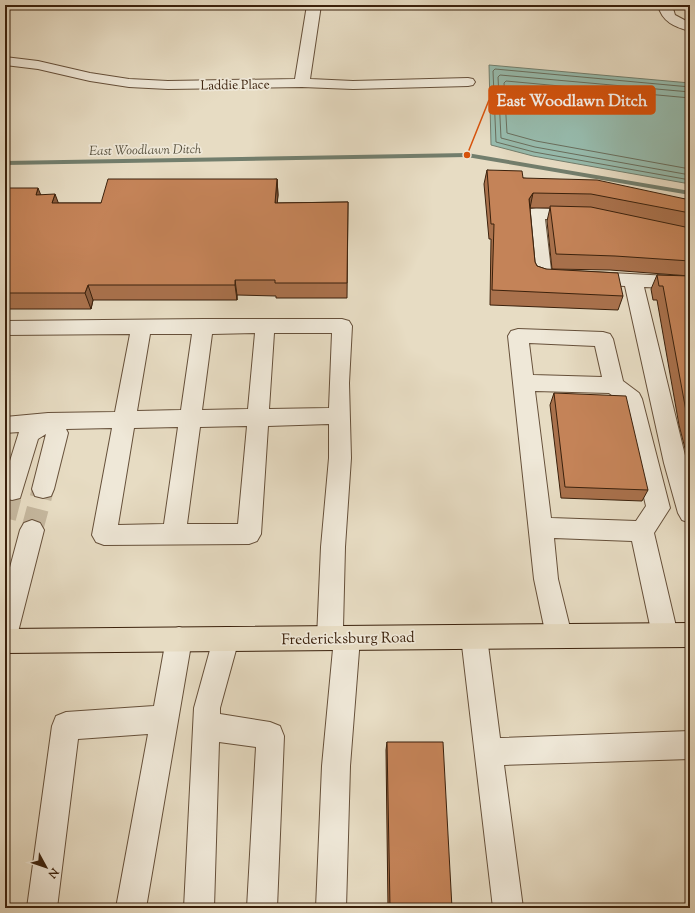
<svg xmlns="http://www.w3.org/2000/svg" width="695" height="913" font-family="'Sorts Mill Goudy',serif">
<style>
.water{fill:#97bcae;stroke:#727e6d}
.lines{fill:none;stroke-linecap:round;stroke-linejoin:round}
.shore{stroke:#696e5d;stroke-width:1}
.stream{fill:#727e6d;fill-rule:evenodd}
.minor-tunnel{stroke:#c5b79e;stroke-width:22;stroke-dasharray:22 11;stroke-linecap:butt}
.minor-casing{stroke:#66503a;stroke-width:2}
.major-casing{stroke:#3b210c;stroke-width:2}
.minor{fill:#efe8d8;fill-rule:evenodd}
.major{fill:#e7dcc3;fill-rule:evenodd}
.wall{fill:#a9714c;stroke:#3b210c}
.shaded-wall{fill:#895c3e;stroke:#3b210c}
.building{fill:#c48358;stroke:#3b210c}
.labels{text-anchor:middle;stroke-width:3.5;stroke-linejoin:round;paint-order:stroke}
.far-street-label{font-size:13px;fill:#3b210c;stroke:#efe8d8}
.far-water-label{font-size:13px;font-style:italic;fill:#57503d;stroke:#efe8d8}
.street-label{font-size:15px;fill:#3b210c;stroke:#efe8d8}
.leader{fill:none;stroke:#d7530c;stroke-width:1.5}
.callout-dot{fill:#d7530c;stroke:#efe8d8;stroke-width:1.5}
.callout{fill:#d7530c;stroke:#d7530c;stroke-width:1.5}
.callout-label{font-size:16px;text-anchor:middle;font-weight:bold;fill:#fff}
</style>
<rect width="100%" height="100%" fill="#e7dcc3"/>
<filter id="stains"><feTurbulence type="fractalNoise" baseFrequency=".005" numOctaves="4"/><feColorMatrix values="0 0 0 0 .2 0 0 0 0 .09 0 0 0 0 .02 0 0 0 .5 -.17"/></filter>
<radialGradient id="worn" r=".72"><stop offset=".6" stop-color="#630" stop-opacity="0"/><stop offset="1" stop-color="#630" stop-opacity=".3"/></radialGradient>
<path class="water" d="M489,65l201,18v101l-157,-28 -42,-11z"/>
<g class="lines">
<path class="shore" d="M690,87l-195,-18 -2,2 3,71 38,10 156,28
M690,92l-190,-17 -2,2 3,61 34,9 155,28
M690,98l-184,-17 -2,2 3,50 29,8 154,28"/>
<path class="stream" d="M467,153l223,38v4l-223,-38 -462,8v-4z"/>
<path class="minor-tunnel" d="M5,518l7,-27
M32,530l11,-41"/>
<defs>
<path id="minor" d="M307,5h14l-11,74 43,2 115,-3 5,1 2,3 -2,3 -5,1 -115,3 -51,-2 -134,2 -39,-2 -39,-6 -52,-12 -33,-4v-8l33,4 52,12 39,6 39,2 127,-2z
M658,5h14l3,10 15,8v8c-15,-4 -28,-9 -32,-26z
M536,208l42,2 6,1 3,4 -3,4 -6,1 -33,-1 6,51 139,7v12l-46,-2 46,189v47l-8,-3 -4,-7 -14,-50 -39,-177 -83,-4 -7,-2 -2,-4 -6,-63 3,-4z
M203,319h139l7,2 3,5 -3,57 2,75 -6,89 -2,81 4,-2 9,3 4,9 -10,128 -4,142h-30l6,-142 11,-117 -3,1 -9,-3 -4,-9 4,-91 8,-89v-34l-61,2 -7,108 -4,7 -8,3 -145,1 -8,-3 -4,-7 20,-107 -46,1 2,4 -14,56 -3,7 -8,2 -8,-2 -3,-7 14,-55 -8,5 -18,59 -8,2 -7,-2v-21l14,-45 -14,1v-16l43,-4 67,-1 15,-78 -125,1v-14zM255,333l-7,76 -46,1 10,-76zM274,333h58l-3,75 -60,1zM150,334h42l-11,76 -44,1zM247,426l-9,98h-51l13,-97zM178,427l-14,97 -46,1 16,-97z
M518,329l85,3 7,2 3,5 10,42 16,12 3,6 28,109 -16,25 24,102 -4,8 -9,4 -9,-4 -4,-8 -20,-94 -78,-3 4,41 14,57 -4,8 -9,4 -9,-4 -4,-8 -12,-57 -26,-243 3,-5zM529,343l66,3 7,31 -69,-2zM535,391l74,2 13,10 24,103 -10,15 -85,-3z
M32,520l8,3 4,7 -26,102 -4,8 -9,4v-58l15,-56 4,-7z
M474,625l9,3 4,9 13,101 190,-7v28l-186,6 19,143h-30l-32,-271 4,-9z
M179,627l9,3 4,9 -46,269h-30l32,-174 -70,5 -21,169h-30l25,-182 4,-10 10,-4 88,-6 12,-67 4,-9z
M226,627l9,3 4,9 -19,69v6l50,8 10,4 4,10 -7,172h-30l9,-161 -37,-5 -5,166h-30l10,-200 19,-69 4,-9z"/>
<path id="major" d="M690,623v24l-685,6v-24z"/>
</defs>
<use href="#minor" class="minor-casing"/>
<use href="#major" class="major-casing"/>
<use href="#minor" class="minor"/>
<use href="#major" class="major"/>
</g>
<path class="wall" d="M487,170l36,8 167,22v76l-80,-6 -58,-1 -5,-48 3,-13h-20l5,54 2,4 86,30 -5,14 -128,-5 1,-66h-2l-5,-55z
M277,179l1,16 -1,8 71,-1 -1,96h-71v-2l-39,-1v5h-144l-2,9h-86v-121l36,7 17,8h43z
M657,275l33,1v188h-1l-10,-39 -22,-125h-4l-2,-11z
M554,393l94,97 -6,11 -81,-3 -11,-93z
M387,742l65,166h-64l-2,-158z"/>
<path class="shaded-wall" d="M277,179l1,16 -2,23 -1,-15z
M38,188l6,15 -8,-8z
M533,193l-3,15 -1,-9z
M55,194l6,16 -9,-7z
M235,280l2,15v5l-2,-15z
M88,285l5,15 -2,9 -6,-16z"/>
<path class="building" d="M487,170l35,1 1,7 74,2 93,20v13l-99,-19 -58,-1 -4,6 6,63 2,4 9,3 72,4 5,23 -131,-6 2,-66h-3z
M108,179h169l-2,24 73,-1 -1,81h-72v-3h-40v5h-147l-3,8h-80v-105h33l-2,7 19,-1 -3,9h49z
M550,206l41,1 99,21v33l-75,-5 -59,-2z
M657,275l33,1v150l-4,-15 -23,-125h-4z
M554,393l72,3 22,94 -83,-3z
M387,742h56l9,166h-62z
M146,904l41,2v2h-42z"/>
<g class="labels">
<g class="far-street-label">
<text transform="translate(235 84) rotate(-1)" y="5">Laddie Place</text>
</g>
<g class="far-water-label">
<text transform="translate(145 149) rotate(-1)" y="5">East Woodlawn Ditch</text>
</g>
<g class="street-label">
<text transform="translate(348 638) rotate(-1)" y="5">Fredericksburg Road</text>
</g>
</g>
<path class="leader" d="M467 155L489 100"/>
<circle class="callout-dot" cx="467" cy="155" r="4"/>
<rect class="callout" x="489" y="86" width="166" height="28" rx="4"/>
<g class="callout-label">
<text x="572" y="106">East Woodlawn Ditch</text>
</g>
<rect width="695" height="913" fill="none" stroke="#e7dcc3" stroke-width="20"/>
<rect x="6" y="6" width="683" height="901" fill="none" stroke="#3b210c" stroke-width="2"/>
<rect x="10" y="10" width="675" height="893" fill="none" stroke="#3b210c"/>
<g transform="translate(46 867) rotate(130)" stroke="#efe8d8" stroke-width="3" paint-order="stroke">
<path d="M0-3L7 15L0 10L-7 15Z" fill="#3b210c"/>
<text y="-6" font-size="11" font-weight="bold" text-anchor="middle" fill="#3b210c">N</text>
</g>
<rect width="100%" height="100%" filter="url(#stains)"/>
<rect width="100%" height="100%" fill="url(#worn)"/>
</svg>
